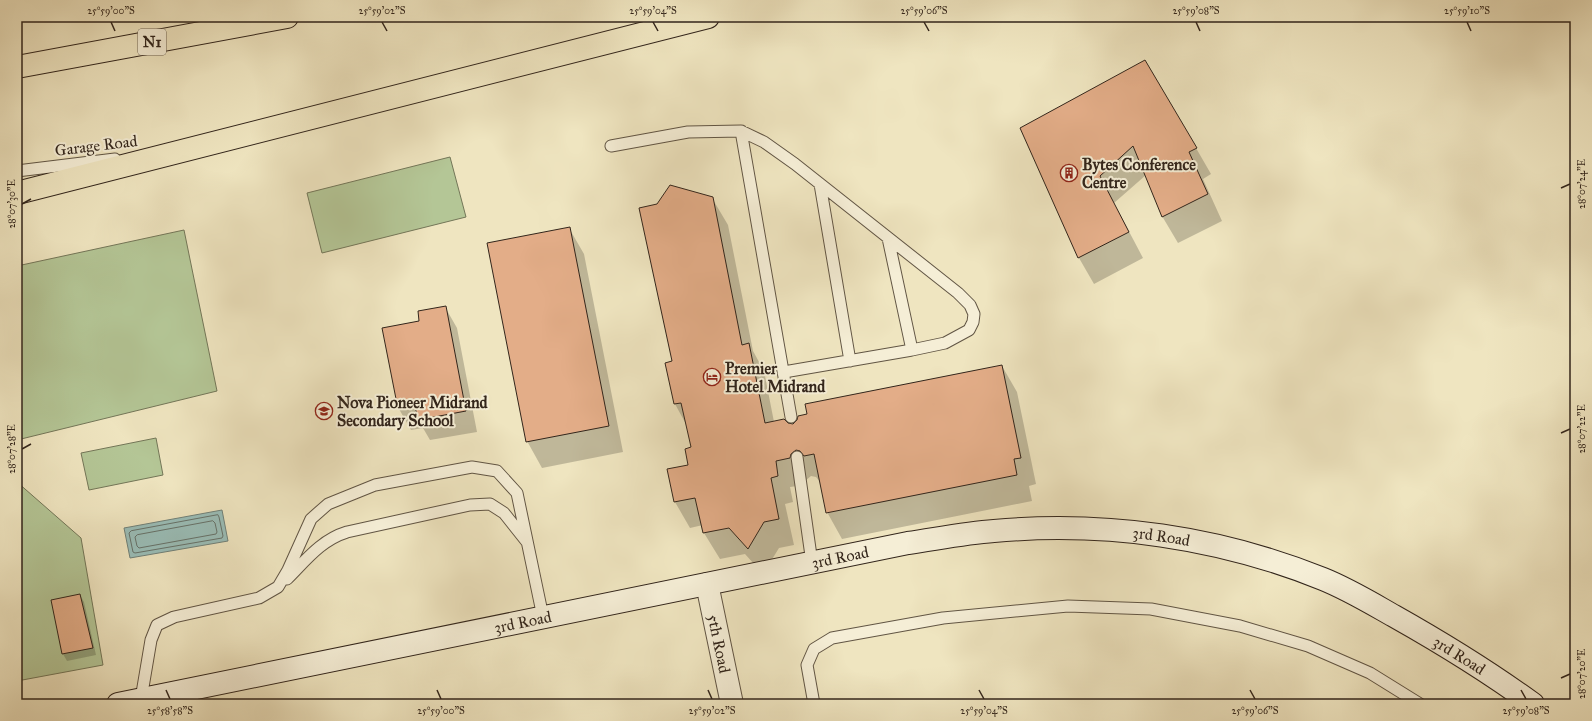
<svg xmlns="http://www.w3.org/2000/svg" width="1592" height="721" font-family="'IM FELL Great Primer',serif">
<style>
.green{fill:#b4c696;stroke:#737658}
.water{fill:#9abeb8;stroke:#708179}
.shadow{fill:#0003}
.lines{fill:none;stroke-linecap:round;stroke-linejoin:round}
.shore{stroke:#66726a;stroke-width:1}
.building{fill:#e3ad88;stroke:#32251b}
.lane-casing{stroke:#615544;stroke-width:13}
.street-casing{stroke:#615544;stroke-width:24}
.secondary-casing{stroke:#32251b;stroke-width:24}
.highway-casing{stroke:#32251b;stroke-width:24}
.lane{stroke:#f5eed6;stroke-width:11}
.street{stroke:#f5eed6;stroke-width:22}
.secondary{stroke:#f5eed6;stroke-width:22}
.highway{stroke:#efe5c0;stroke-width:22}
.ticks{fill:none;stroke:#32251b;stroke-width:1.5}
.labels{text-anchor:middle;stroke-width:4;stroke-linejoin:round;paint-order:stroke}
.shield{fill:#f5eed6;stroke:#6c6153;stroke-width:1}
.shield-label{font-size:15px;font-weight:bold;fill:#32251b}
.street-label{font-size:16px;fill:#32251b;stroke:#f5eed6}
.poi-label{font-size:16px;font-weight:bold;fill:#32251b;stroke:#f5eed6;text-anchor:start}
.neatline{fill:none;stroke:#32251b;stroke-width:1.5}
.ticks-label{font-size:10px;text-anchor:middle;fill:#32251b}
</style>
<rect width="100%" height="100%" fill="#efe5c0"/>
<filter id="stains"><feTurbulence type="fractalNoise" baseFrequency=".005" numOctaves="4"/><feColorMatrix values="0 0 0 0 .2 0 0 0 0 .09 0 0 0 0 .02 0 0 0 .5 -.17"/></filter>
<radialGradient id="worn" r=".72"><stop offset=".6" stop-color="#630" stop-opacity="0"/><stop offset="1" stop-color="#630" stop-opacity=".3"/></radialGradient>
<path class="green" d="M450,157l16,60 -144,36 -15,-60z
M184,230l33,161 -200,49v-174z
M156,438l7,37 -74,15 -8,-37z
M17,482l64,56 22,127 -86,16z"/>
<path class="water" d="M222,510l6,31 -98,17 -6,-30z"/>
<path class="shadow" d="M1021,129l175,19 15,26 -8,5 19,42 -44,22 -16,-27 -16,-41 -32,28 29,55 -49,26 -15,-26z
M712,198l16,27 25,126 11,20 10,51 19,3 209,-59 15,26 19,92 -7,2 3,15 -190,38 -15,-27 -7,-30 -4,-5 -5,-1 -6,5v4l-15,2 3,15 -8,2 9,41 -15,3 -16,26 -18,-20 -25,5 -16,-26 -1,-8 -13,3 -15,-26 14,-37 3,-17 -5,-22 -12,-22 -2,-42z
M569,228l15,26 39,198 -81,16 -15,-27z
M445,307l12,21 20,104 -47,8 -7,-12 -12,2 -12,-21 -16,-81 37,-7z
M80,595l4,7 12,53 -29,6 -4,-7z"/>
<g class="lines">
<path class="shore" d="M218,515l1,2 4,19 -1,2 -87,15 -2,-1 -4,-19 2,-2z
M213,521l2,2 2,9 -1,2 -77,14 -2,-2 -2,-9 2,-2z"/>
</g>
<path class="building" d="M1145,60l52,88 -8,4 19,42 -46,23 -29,-71 -33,30 29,56 -51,26 -58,-130z
M670,185l43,12 29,148 7,-2 16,80 19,-4 4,4 5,1 4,-4 1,-4 9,-2 -2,-10 197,-39 19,93 -7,1 3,16 -191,38 -12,-59 -10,2 -4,-5 -4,-1 -5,4 -1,4 -14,3 2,15 -7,2 8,41 -15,3 -16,27 -19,-21 -26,5 -8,-35 -21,4 -7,-33 21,-4 -3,-16 6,-2 -10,-44 -7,1 -9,-41 7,-2 -33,-153 18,-4z
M570,227l39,199 -83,16 -39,-199z
M446,306l20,105 -48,9 -3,-14 -17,3 -16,-81 37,-7 -1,-10z
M80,594l13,54 -31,6 -11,-54z"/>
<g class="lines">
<defs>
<path id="lane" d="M741,131l23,11 31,22 163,129 12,12 4,9 -1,8 -4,8 -24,13 -33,7 -128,22
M611,146l77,-14 53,-1 50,286
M17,171l98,-12
M820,184l30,177
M888,238l24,112
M797,457l15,106
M287,579c19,-19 34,-39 60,-47l123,-27 20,-1 14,9 23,29
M141,699l10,-59 6,-15 17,-8 85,-19 19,-11 10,-17 23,-51 17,-15 47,-19 97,-18 25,4 20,22 26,124
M814,704l-7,-39 7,-16 18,-11 111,-20 125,-12 83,3 89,17 68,20 62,27 50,31"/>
<g id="street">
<path id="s1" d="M707,584l25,120"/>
</g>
<g id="secondary">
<path id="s2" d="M118,704l790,-161c28,-4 57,-10 86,-12 112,-10 225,6 329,48 25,10 48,24 71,37 48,27 95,56 139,88"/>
</g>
<path id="highway" d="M17,67l270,-50
M17,193l691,-176"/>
</defs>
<use href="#lane" class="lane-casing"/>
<use href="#street" class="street-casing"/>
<use href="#secondary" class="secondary-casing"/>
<use href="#highway" class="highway-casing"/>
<use href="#lane" class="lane"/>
<use href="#street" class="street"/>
<use href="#secondary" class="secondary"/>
<use href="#highway" class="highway"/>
</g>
<path class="ticks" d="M111,22l4,9M382,22l5,9M653,22l5,9M924,22l5,9M1196,22l4,9M1467,22l4,9M1561,188l9,-4M22,204l9,-5M1561,433l9,-4M22,449l9,-5M1561,678l9,-4M166,690l4,9M437,690l4,9M708,690l4,9M979,690l5,9M1250,690l5,9M1521,690l5,9"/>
<defs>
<symbol id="building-ring" viewBox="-11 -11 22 22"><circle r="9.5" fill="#f5eed6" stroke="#8f2418" stroke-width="1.5"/><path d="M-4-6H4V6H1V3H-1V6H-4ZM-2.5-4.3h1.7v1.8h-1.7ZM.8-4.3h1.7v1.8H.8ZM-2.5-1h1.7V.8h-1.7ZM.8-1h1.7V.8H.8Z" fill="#8f2418"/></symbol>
<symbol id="hotel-ring" viewBox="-11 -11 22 22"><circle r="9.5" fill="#f5eed6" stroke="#8f2418" stroke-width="1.5"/><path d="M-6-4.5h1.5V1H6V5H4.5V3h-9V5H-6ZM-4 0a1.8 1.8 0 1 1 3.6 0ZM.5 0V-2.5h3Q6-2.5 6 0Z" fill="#8f2418"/></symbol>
<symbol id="school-ring" viewBox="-11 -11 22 22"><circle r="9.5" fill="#f5eed6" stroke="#8f2418" stroke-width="1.5"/><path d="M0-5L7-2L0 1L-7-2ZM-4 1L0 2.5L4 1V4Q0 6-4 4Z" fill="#8f2418"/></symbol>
</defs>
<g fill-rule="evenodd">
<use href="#building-ring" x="1059" y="163" width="20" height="20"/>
<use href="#hotel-ring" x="702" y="367" width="20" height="20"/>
<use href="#school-ring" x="314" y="401" width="20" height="20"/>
</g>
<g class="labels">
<rect class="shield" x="138" y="29" width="28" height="26" rx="3"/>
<g class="shield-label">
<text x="152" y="47">N1</text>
</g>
<g class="street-label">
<text transform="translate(96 145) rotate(-7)" y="6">Garage Road</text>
<text dy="6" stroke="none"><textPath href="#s2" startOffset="1061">3rd Road</textPath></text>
<text dy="6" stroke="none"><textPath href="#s2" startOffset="737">3rd Road</textPath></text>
<text dy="6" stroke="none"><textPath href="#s2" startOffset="413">3rd Road</textPath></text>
<text dy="6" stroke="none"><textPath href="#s1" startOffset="61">5th Road</textPath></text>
<text dy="6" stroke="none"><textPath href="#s2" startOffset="1385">3rd Road</textPath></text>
</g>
<g class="poi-label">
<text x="1082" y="170">Bytes Conference<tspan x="1082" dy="18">Centre</tspan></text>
<text x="725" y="374">Premier<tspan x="725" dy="18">Hotel Midrand</tspan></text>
<text x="337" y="408">Nova Pioneer Midrand<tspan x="337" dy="18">Secondary School</tspan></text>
</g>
</g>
<rect width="1592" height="721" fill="none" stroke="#efe5c0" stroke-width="44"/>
<rect x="22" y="22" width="1548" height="677" class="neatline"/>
<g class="ticks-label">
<text x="111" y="14">25°59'00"S</text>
<text x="382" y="14">25°59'02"S</text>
<text x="653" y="14">25°59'04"S</text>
<text x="924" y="14">25°59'06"S</text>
<text x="1196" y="14">25°59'08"S</text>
<text x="1467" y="14">25°59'10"S</text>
<text transform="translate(1581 184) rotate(-90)" y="4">28°07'24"E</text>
<text transform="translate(11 204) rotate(-90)" y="4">28°07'30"E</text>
<text transform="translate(1581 429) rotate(-90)" y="4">28°07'22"E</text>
<text transform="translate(11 449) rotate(-90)" y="4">28°07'28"E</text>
<text transform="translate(1581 674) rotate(-90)" y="4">28°07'20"E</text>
<text x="170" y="714">25°58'58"S</text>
<text x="441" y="714">25°59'00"S</text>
<text x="712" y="714">25°59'02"S</text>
<text x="984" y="714">25°59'04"S</text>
<text x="1255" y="714">25°59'06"S</text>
<text x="1526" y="714">25°59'08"S</text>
</g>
<rect width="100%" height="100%" filter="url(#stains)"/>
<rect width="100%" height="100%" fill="url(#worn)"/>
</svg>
